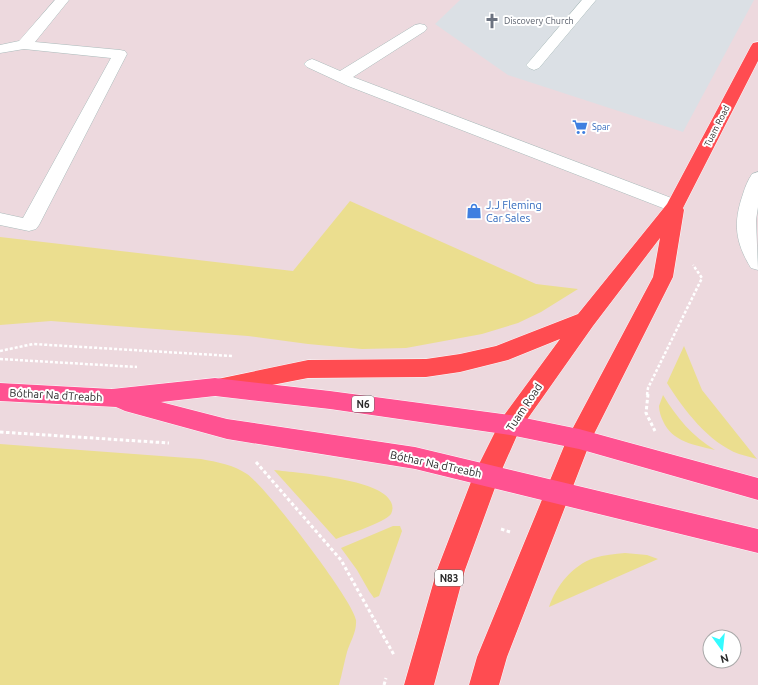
<svg xmlns="http://www.w3.org/2000/svg" width="758" height="685" font-family="Ubuntu,sans-serif">
<style>
.industrial{fill:#dbe0e5}
.green{fill:#ebde8f}
.lines{fill:none;stroke-linecap:round;stroke-linejoin:round}
.minor-casing{stroke:#abb;stroke-width:1}
.major-casing{stroke:#fff;stroke-width:1}
.highway-casing{stroke:#fff;stroke-width:1}
.path-far1{stroke:#fff;stroke-width:2.5;stroke-dasharray:3 2;stroke-linecap:butt}
.path{stroke:#fff;stroke-width:3;stroke-dasharray:3.5 2.5;stroke-linecap:butt}
.minor{fill:#fff;fill-rule:evenodd}
.major{fill:#ff4c51;fill-rule:evenodd}
.highway{fill:#ff5291;fill-rule:evenodd}
.labels{text-anchor:middle;stroke-width:4;stroke-linejoin:round;paint-order:stroke}
.far-worship-label{font-size:9px;fill:#5b616d;stroke:#fff;text-anchor:start}
.far-street-label{font-size:9px;fill:#292929;stroke:#fff}
.far-shop-label{font-size:9px;fill:#366cbe;stroke:#fff;text-anchor:start}
.shield{fill:#fff;stroke:#696969;stroke-width:1}
.shield-label{font-size:10px;font-weight:bold;fill:#292929}
.shop-label{font-size:11px;fill:#366cbe;stroke:#fff;text-anchor:start}
.street-label{font-size:11px;fill:#292929;stroke:#fff}
</style>
<rect width="100%" height="100%" fill="#edd9de"/>
<path class="industrial" d="M460,0h294l-71,132 -175,-57 -73,-51z"/>
<path class="green" d="M350,201l186,83 42,5 -37,23 -23,11 -36,11 -76,14 -44,1 -54,-5 -60,-8 -197,-15 -51,4v-88l293,34z
M684,346l18,44 55,69c-6,-2 -12,-3 -18,-5 -30,-11 -56,-45 -72,-71z
M663,395c14,23 29,41 52,55 -20,-5 -43,-8 -52,-29 -2,-4 -4,-10 -4,-15 1,-3 3,-8 4,-11z
M0,444l201,15c16,3 33,6 46,15 19,13 106,126 109,146 1,12 -6,22 -9,32 -3,11 -5,22 -8,33h-339z
M274,470c24,3 108,9 117,32 2,4 2,8 0,12 -7,9 -43,20 -55,25z
M393,526h7l2,5 -23,65 -5,2 -5,-7 -12,-21 -16,-22z
M625,553l22,2 11,4 -109,48c7,-21 24,-42 45,-49 10,-3 21,-4 31,-5z"/>
<g class="lines">
<defs>
<path id="minor" d="M55,0h14l-34,42 85,8 5,1 2,3 -88,171 -3,4 -7,2 -29,-6v-12l23,5 88,-160 -87,-9 -24,4v-8l19,-4z
M582,0h14l-57,68 -5,2 -5,-2 -3,-3 3,-3z
M420,24l5,1 2,3 -2,3 -72,46 329,125 2,4 -2,4 -7,2 -7,-2 -320,-124 -41,-19 -3,-3 3,-3 5,-2 5,2 23,10 75,-46z
M758,172v35l-2,13 2,50 -7,-2c-16,-26 -18,-45 -8,-74 2,-7 5,-14 9,-20z"/>
<path id="major" d="M758,42v19l-75,147 1,2 -11,67 -82,163 -84,217 -8,28h-30l8,-28 90,-218 86,-162 7,-39 -67,88 -74,105 -19,43 -35,96 -31,115h-30l33,-115 37,-96 28,-56 58,-79 -52,21 -48,12 -34,5 -118,1 -92,18 -8,-3 -4,-6 4,-6 100,-21 118,-1 34,-5 36,-8 82,-32 89,-110 84,-158 2,-3z"/>
<path id="highway" d="M215,378l115,13 180,24 69,14 179,49v22l-179,-51 -69,-14 -180,-26 -115,-13 -54,6 66,17 188,28 343,82v24l-343,-84 -188,-30 -102,-28 -9,-4 -116,-6v-18l112,6z"/>
</defs>
<use href="#minor" class="minor-casing"/>
<use href="#major" class="major-casing"/>
<use href="#highway" class="highway-casing"/>
<path class="path-far1" d="M0,351l33,-7 199,12
M0,359l137,8
M647,395l1,-7 54,-110 -9,-13"/>
<path class="path" d="M648,394l-2,19 9,18
M0,432l169,11
M256,462l85,98 53,95
M501,529l9,3
M384,685l2,-7"/>
<use href="#minor" class="minor"/>
<use href="#major" class="major"/>
<use href="#highway" class="highway"/>
</g>
<defs>
<symbol id="church-bare" viewBox="-9 -9 18 18"><path d="M-1.2-6h2.4v3.5h3.3v2.4h-3.3V6h-2.4V-.1h-3.3v-2.4h3.3Z" fill="#6b7280" stroke="#fff" stroke-width="2.5" paint-order="stroke"/></symbol>
<symbol id="supermarket-bare" viewBox="-9 -9 18 18"><path d="M-6-5.5h2.5l.6 2H6L4.5 2H-2.5L-4.4-4H-6ZM-1.5 3.2a1.3 1.3 0 1 0 .1 0ZM3 3.2a1.3 1.3 0 1 0 .1 0Z" fill="#3f7fe0" stroke="#fff" stroke-width="2.5" paint-order="stroke"/></symbol>
<symbol id="shop-bare" viewBox="-9 -9 18 18"><path d="M-5-2.5h2.3a2.7 3.5 0 0 1 5.4 0H5L5.5 6h-11ZM-1.5-2.5h3a1.5 2.3 0 0 0-3 0Z" fill="#3f7fe0" stroke="#fff" stroke-width="2.5" paint-order="stroke"/></symbol>
</defs>
<g fill-rule="evenodd">
<use href="#church-bare" x="481" y="10" width="22" height="22"/>
<use href="#supermarket-bare" x="569" y="116" width="22" height="22"/>
<use href="#shop-bare" x="463" y="200" width="22" height="22"/>
</g>
<g class="labels">
<g class="far-worship-label">
<text x="504" y="24">Discovery Church</text>
</g>
<g class="far-street-label">
<text transform="translate(717 126) rotate(-63)" y="3">Tuam Road</text>
</g>
<g class="far-shop-label">
<text x="592" y="130">Spar</text>
</g>
<g class="shield">
<rect x="352" y="396" width="22" height="16" rx="3"/>
<rect x="435" y="570" width="28" height="16" rx="3"/>
</g>
<g class="shield-label">
<text x="363" y="408">N6</text>
<text x="449" y="582">N83</text>
</g>
<g class="shop-label">
<text x="486" y="209">J.J Fleming<tspan x="486" dy="13">Car Sales</tspan></text>
</g>
<g class="street-label">
<text transform="translate(56 395) rotate(3)" y="4">Bóthar Na dTreabh</text>
<text transform="translate(524 407) rotate(-56)" y="4">Tuam Road</text>
<text transform="translate(436 464) rotate(12)" y="4">Bóthar Na dTreabh</text>
</g>
</g>
<g transform="translate(722 649) rotate(165)"><circle r="19" fill="#ffffff" stroke="#a9a9a9"/>
<path d="M0-3L7 15L0 10L-7 15Z" fill="#34fbff"/>
<text y="-6" font-size="11" font-weight="bold" text-anchor="middle" fill="#292929">N</text>
</g>
</svg>
